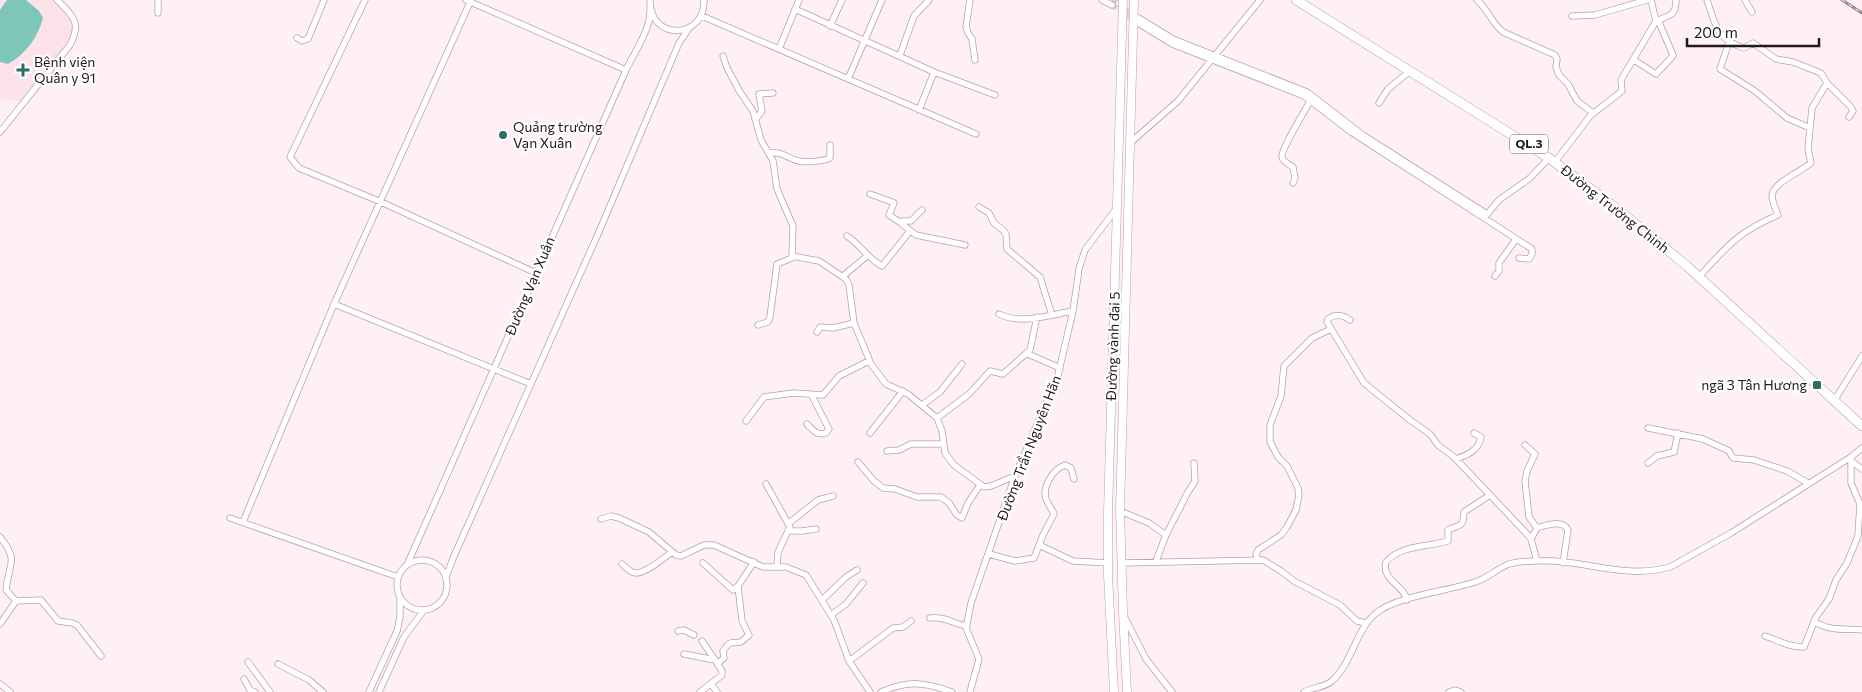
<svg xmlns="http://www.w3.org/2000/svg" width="1862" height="692" font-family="Commissioner,sans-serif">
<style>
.built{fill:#fce3ea}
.water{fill:#7dc6b8}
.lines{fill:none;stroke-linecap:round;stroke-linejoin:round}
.minor-tunnel{stroke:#ddd0d3;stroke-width:5.5;stroke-dasharray:5.5 3;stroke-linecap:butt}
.minor-casing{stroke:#bd9ea6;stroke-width:7}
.major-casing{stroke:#bd9ea6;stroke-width:9}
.highway-casing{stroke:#bd9ea6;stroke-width:10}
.minor{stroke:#fff;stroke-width:5.5}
.major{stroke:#fff;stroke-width:8}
.highway{stroke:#fff;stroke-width:9}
.rail-casing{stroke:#95898c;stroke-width:3}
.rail{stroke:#fff;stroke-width:1;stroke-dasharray:4;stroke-linecap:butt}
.poi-dot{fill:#296f64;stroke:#fff;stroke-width:2}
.labels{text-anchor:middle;stroke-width:4.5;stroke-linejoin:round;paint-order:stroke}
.shield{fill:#fff;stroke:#655d5f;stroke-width:1}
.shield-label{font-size:12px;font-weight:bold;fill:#23181b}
.poi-label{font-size:14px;fill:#23181b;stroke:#fff;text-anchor:start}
.street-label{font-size:14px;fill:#23181b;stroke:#fff}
</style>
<rect width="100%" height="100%" fill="#fef0f4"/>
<path class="built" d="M0,0h54l17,17 3,9 -3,14 -51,61 -17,-1 -3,2z"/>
<path class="water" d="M7,0h19l13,11 4,7c-5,19 -17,36 -35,46l-8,-2v-52z"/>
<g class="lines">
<path class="minor-tunnel" d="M1112,0l23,15
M1112,5l23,16"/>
<defs>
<path id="minor" d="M158,0v13
M365,0l-75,157 9,11 82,34 155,71
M466,0l160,70
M650,0c-1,41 55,40 54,0
M970,0l-4,27 2,6 4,6 3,21
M1102,0l10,5
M1477,0c11,9 15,24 26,32l52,23 2,4 -1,8 3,8 9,9 9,17 16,12
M1707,0c8,24 10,40 37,48l9,-5 23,16 17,3 28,11 6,10 24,24 2,4 -4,6
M1745,0l7,12
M795,9l139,63 61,23
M702,16l274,118
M1572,16l23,-1 52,-15
M1139,18l34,21 134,53 56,43 124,79
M1656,21c14,-6 20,-5 20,-21
M1138,23l34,21 132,52 47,36 181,117v5l-3,5 -10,-1
M830,26l12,-26
M297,38l5,3 6,-2 16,-39
M1729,42l-9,27 35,22 32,27 23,10
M779,49l20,-49
M900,55l14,-39 15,-16
M723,56l4,12 13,24 13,19 8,29 12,21 4,28 16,37 -1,32 -15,6 -7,53 -2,5 -10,3
M1634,60l22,14 16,-17 1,-2 -15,-35
M848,79l34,-79
M1379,103l9,-14 22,-18
M919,110l15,-38
M756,119l6,-8 -3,-17 14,-1
M0,132l70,-87c12,-23 3,-29 -13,-45
M1130,143l48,-42 82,-101
M769,153c14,-2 17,5 30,8 8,2 24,0 31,-3v-13
M1555,162l35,-46 32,-25 -1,-11 35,-59 -5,-21
M1293,183l2,-5 -2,-11c-3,-2 -11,-6 -11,-10 -1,-8 23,-46 28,-56
M870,194l22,8 2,1 -5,12 12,8
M979,207l10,6 5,10 9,7 3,4 1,15 33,28 12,38
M922,210l-11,11h-9v3l14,11 49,10
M1485,217l14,-17 31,-22 19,-20
M847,236c14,9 21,23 35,30l28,-35
M792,256l27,5 27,18 3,6 5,38 17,41 15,20 22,10 29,24 5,13 3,22 9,12 30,22 7,-1 24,-10
M843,276l24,-20
M1495,276l4,-5v-8l17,-24
M1699,277c28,-31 39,-45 79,-62 -2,-6 -6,-13 -6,-19 0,-13 30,-25 39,-33l-3,-14 4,-41 15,-25
M334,304l197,80
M999,314c21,11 51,1 74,-3
M1350,320c-7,-5 -14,-7 -22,-1l-1,3 37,61 46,37 20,14 8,11 16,12 74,78 3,4 6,22
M817,332l3,-5 13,1 21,-5
M1028,354l32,14
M1834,401l28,-45
M922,405l18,-13 22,-28
M937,418l32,-24 21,-23 13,3 27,-24 7,-33
M746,421l18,-24 29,-4 30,2 16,-19 30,-15
M807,424c6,6 10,12 19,9l3,-4 -18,-35
M1648,428l55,11 26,12 4,7 21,2 33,11 21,12
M870,433l33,-42
M1525,445l10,9 -8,17 -2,10 4,36 8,11 -6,11
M887,451l12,-1 12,-6h33
M1456,459c12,-4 23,-9 25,-22l-7,-4
M1851,461l11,8
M858,462l16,19 9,7 12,1 22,8h24l8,6 8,12 5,3 6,-15 12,-18
M1648,463l9,-7 17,-4 4,-19
M766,484l24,43 -12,25 -1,15
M1125,513l24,10 17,12
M230,518l168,59
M601,519l10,-3 8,2 30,14 27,23 5,1 23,-11h10l49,22h23l20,8 28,45 15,41 21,31
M243,522l91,-218 137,-304
M789,523l29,-23 15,-4
M1537,528c9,-3 26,-9 31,2l-5,33
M790,531h12l14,-2
M0,537c20,25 8,27 6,53l10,11 -16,23
M1039,545l34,16 35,2
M989,554l26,7 19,-3 9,-23 11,-21c-2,-5 -6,-9 -8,-15 -4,-12 7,-30 19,-34l6,3 3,11
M1258,560l-2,-6 2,-4 23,-15 6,-8 9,-17 3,-15 -1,-7 -11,-22 -9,-9 -8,-15v-17l11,-29 3,-30 28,-28 19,-9
M397 585a25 25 0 1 1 50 0a25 25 0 1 1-50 0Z
M1156,561l10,-26 22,-43 7,-11 -1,-18
M703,563l30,27 5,-4 16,-24
M1121,563l142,-3 18,11 13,10 46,24 17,16 9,2
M622,564c4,3 8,9 14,9 10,0 28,-15 36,-21
M407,565l219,-495c9,-19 26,-42 24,-63
M446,577l8,-21 144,-322 81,-191 10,-15
M822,600l24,-23 11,-7
M1407,600c-3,-15 -26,-20 -21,-38 14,-17 42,-15 62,-21v-11c13,-7 15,-1 16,-18l26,-17
M16,601l25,-1 17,21 14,2 5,2 24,31
M831,615l15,-11 17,-21
M930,618c14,-2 24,6 37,8
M1125,618l21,41 26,33
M1814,621c15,11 31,7 48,9
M678,631l6,-1 10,5
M1765,636c12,4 26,12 39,11l12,-30 13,-18 7,-19 11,-17 11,-27 2,-32 -9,-21v-26
M702,641l13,19
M684,654l31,6 7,11v4l-22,17
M849,661l44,-33 10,-1 8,-6
M248,662l22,30
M718,663l6,-5 -1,-7c8,-12 8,-7 18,-9l8,-7 -7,-14 -4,-35
M278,664l31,16 14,12
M244,679l6,11 5,2
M0,684l10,8
M711,684l6,8
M369,692l28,-61 3,-14v-20
M379,692l25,-55 20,-27
M881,692c27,-12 43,-10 71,0
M970,692l9,-33 -13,-31 5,-25 44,-127 43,-101 15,-64 6,-42 6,-19 31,-41
M1304,692c9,-5 20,-4 28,-11 20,-18 23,-49 43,-67 20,-18 74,-23 100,-32 14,-4 21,-13 34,-18 7,-2 18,-3 26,-3 45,-3 90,19 135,6l61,-34 120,-76 11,-9
M1449,692l6,-2 6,2"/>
<path id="major" d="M1114,692l-6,-117v-63l15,-512
M1127,692l-4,-80 -3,-102 14,-510"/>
<path id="highway" d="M1296,0l253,158 62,46 76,62 175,160"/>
</defs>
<use href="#minor" class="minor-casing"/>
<use href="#major" class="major-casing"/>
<use href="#highway" class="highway-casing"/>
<use href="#minor" class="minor"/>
<use href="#major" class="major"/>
<use href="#highway" class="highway"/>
<defs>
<path id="rail" d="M1842,0l20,13"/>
</defs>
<use href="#rail" class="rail-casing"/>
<use href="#rail" class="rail"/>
</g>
<g class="poi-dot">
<path d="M20.5 62.5h5v5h5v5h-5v5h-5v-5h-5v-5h5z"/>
<circle cx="503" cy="135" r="5"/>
<rect x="1812" y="380" width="10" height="10" rx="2.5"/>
</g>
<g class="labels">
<rect class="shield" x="1510" y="134.5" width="38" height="19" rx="4"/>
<g class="shield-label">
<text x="1529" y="148">QL.3</text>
</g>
<g class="poi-label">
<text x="34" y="67">Bệnh viện<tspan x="34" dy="16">Quân y 91</tspan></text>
<text x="513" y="132">Quảng trường<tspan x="513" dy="16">Vạn Xuân</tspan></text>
<text x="1807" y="390" text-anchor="end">ngã 3 Tân Hương</text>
</g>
<g class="street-label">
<text transform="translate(1615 209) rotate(38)" y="5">Đường Trường Chinh</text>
<text transform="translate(530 286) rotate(-67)" y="5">Đường Vạn Xuân</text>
<text transform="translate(1113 346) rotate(-88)" y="5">Đường vành đai 5</text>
<text transform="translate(1029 448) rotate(-69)" y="5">Đường Trần Nguyên Hãn</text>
</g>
</g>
<path d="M1687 38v8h132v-8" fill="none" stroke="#23181b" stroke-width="2.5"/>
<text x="1694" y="38" font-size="15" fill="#23181b" stroke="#ffffff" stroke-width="4" paint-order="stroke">200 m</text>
</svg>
